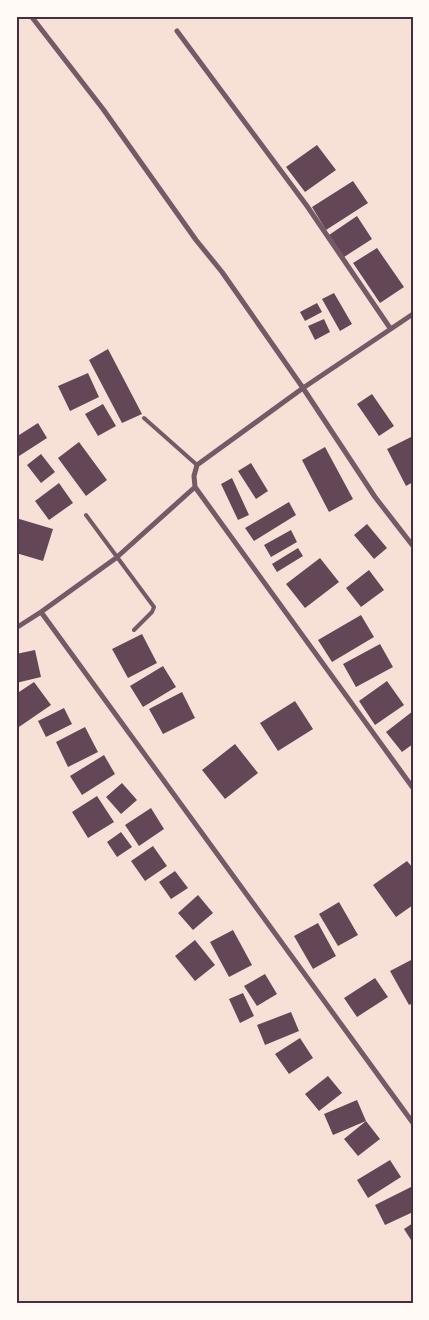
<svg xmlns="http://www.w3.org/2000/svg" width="429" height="1320" font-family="Lato,sans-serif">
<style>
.building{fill:#644757}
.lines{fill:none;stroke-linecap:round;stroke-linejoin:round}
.service{stroke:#755966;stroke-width:4}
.minor{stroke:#755966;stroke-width:5}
.neatline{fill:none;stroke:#4a2c40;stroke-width:2}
</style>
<rect width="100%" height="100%" fill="#f7e1d7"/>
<path class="building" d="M317,145l19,25 -31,22 -19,-25z
M353,181l15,22 -42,27 -14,-23z
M357,216l15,23 -28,18 -15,-22z
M377,248l27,39 -24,16 -27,-40z
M334,293l18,31 -12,7 -18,-32z
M317,303l5,9 -17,9 -5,-9z
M324,319l6,13 -15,8 -7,-14z
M108,349l34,65 -20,9 -33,-63z
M88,373l11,24 -29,14 -12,-25z
M372,394l22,32 -15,10 -22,-32z
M103,404l13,22 -18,10 -13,-22z
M38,423l9,15 -31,20v-21z
M413,436v46l-7,4 -19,-37z
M79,442l28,38 -21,16 -28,-38z
M325,447l28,52 -24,13 -27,-52z
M41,454l14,18 -14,11 -14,-18z
M251,463l17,28 -12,8 -18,-28z
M232,478l17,37 -11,5 -17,-36z
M59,483l14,20 -24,17 -14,-19z
M289,502l7,13 -42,26 -9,-13z
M16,518l37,11 -10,32 -27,-8z
M367,524l20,24 -13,11 -20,-24z
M291,530l6,12 -26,15 -7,-12z
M298,548l5,8 -26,16 -5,-8z
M320,558l19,24 -34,26 -19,-24z
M369,570l15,20 -23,17 -15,-19z
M361,615l13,22 -42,25 -14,-22z
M142,634l15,29 -29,15 -16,-29z
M380,644l13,23 -37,20 -13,-23z
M35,650l6,27 -25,6v-29z
M163,666l13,21 -33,20 -13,-21z
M387,681l17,24 -29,20 -16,-24z
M34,682l17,23 -35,24v-35z
M182,692l13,26 -32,16 -14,-25z
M295,701l18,28 -35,22 -18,-28z
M64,708l8,16 -26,13 -8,-16z
M413,711v33l-11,8 -16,-20z
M85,727l13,25 -30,15 -12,-25z
M235,744l23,29 -33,26 -23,-29z
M104,755l11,19 -33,21 -12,-19z
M122,783l15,17 -16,14 -15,-17z
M97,796l17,26 -26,16 -16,-26z
M151,808l13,21 -25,17 -14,-21z
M121,832l11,15 -15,10 -10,-15z
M153,846l14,20 -22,15 -14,-20z
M407,861l6,7v37l-17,12 -23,-32z
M175,871l13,17 -17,11 -12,-17z
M198,895l15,18 -20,17 -15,-17z
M339,902l19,33 -20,11 -19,-32z
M318,923l18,33 -23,13 -19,-33z
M233,930l19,35 -23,12 -19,-35z
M195,940l20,25 -20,16 -20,-25z
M413,959v44l-4,2 -19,-34z
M265,974l12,20 -20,12 -13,-20z
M375,978l13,19 -31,20 -13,-19z
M243,993l11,23 -14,7 -11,-24z
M291,1012l8,19 -34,14 -8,-20z
M300,1038l13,20 -24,16 -14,-20z
M328,1076l14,17 -23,18 -14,-17z
M357,1100l9,21 14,18 -22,17 -14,-17 22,-18 -33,14 -9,-21z
M390,1160l11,17 -33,21 -11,-18z
M411,1187l2,25 -28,13 -10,-20z
M413,1223v20l-9,-14z"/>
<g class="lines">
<path class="service" d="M144,418l53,47
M86,515l68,92 -2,5 -18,18"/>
<path class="minor" d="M31,16l72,93 93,131 26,32 81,116 72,109 38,49
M177,31l130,175 83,122
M413,314l-110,74 -106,77 -3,11 1,11 218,301
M41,612l372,511
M16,628l25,-16 75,-54 79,-71"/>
</g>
<rect width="429" height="1320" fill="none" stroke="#fffaf5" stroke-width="35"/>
<rect x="18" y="18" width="394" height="1284" class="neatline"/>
</svg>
